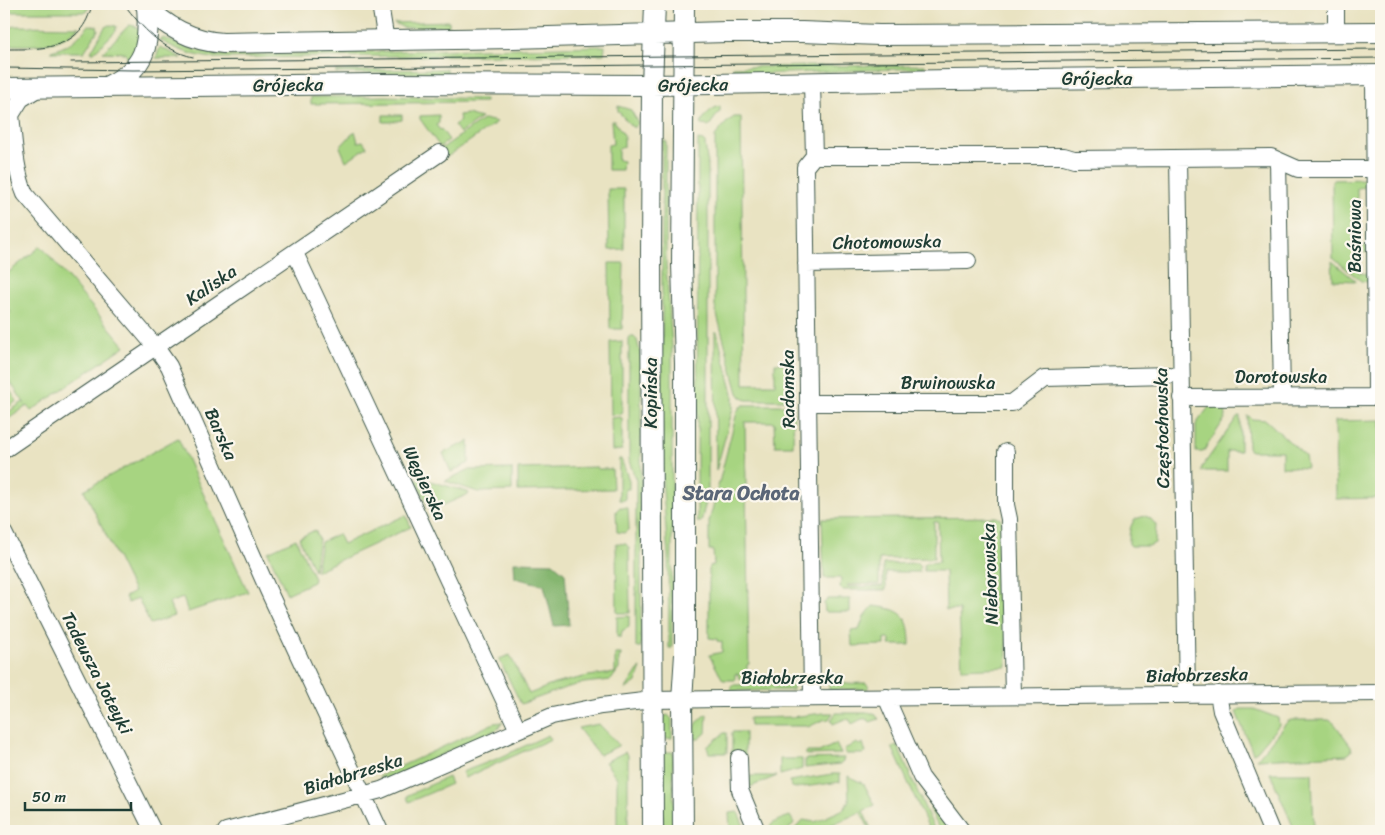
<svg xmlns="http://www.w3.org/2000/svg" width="1385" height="835" font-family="Sriracha,sans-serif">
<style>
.green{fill:#a7d481;stroke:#63885a}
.forest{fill:#85b66f;stroke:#527a52}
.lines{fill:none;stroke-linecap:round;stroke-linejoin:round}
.minor-casing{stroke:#3d5649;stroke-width:18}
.major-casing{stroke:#3d5649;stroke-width:22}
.minor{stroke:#fff;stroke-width:16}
.major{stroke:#fff;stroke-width:20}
.tram{stroke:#1f3d34;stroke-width:1}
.labels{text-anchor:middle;stroke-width:4.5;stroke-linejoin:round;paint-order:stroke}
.street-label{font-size:18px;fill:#1f3d34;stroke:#fbf7ec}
.quarter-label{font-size:20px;font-weight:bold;fill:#5a6677;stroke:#fbf7ec}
</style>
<rect width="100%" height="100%" fill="#fbf7ec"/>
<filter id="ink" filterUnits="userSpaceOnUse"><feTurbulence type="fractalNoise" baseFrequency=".02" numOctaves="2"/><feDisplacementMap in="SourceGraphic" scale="10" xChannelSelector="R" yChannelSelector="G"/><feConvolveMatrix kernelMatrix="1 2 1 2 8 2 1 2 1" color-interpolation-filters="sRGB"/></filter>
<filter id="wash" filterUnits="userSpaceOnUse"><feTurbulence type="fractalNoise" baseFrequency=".0096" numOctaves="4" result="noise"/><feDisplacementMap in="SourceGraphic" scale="20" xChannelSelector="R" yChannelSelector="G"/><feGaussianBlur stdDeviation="1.12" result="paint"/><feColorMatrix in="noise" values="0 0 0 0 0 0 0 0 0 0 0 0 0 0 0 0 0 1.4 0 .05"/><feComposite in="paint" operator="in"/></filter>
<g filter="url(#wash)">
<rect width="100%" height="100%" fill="#e9e3c2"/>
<path class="green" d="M4,4h86l-3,8h-80z
M449,21v5l-45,2 -10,-5z
M89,25l8,1 1,4 -14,22h-33v-1c17,-4 28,-13 38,-26z
M109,25l7,1v5l-22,21h-3l14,-25z
M129,25l6,1 8,8 -9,24h-7l-1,-5 -23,-1z
M15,26l64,1c-23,22 -46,18 -75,18v-15z
M164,38l17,7 19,6 29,4 376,-9 -1,8 -391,4c-19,-2 -36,-8 -53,-18z
M160,47l22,11h-26z
M925,65v3l-192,7v-8z
M447,69v5l-111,-1v-2z
M386,96l99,3v3l-174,2v-7z
M618,106l13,4 7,13 -3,4h-3l-14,-16z
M720,106v5l-11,15 -8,-1c2,-9 10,-17 19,-19z
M467,114l14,4 -21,15 -6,-8 6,-4 -1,-6z
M383,115h19v5l-12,2h-7z
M439,115v8l-3,2 4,5 1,-1 8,11 -9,7 -20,-28v-3z
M734,117h7l3,267h31v-21h19v37h-48l-5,-3 -3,-4 -23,-86v-171l11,-13z
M484,119l13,3 -50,35 -6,-8z
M611,121h3l10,14v12l-6,2v11l5,1 -1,9h-14v-25l5,-1z
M355,131l3,11 5,-1 4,6 -21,14 -6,-14z
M698,140l5,1 2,2 3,24v327l-7,28h-4z
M662,141h4v124l6,81v302h-3l-1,-92 -6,-79z
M1367,179l1,8 -11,1 1,58h9l1,6h-10l1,21 10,1v8l-8,-1 -28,-23 -1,-78z
M608,189h16v60l-15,1z
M41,246l84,100 -94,65 -4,-5 -23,16v-7l19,-13 2,2 -21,-31v-55l7,-6 -7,-7v-29z
M1332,261l24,20 -23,-1z
M609,263h15l-2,66h-12z
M715,332h2l16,62v14l-17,63z
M629,337h5l3,3 4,16v291h-5v-167l-7,-19z
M622,341v73l-11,1 -1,-73z
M4,382l13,19 -13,9z
M744,405h50l-1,41h-18l-1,-24h-29l4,242 -2,1v13l-8,1 -1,-5h-3v6h-12l-14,-25 13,-3v-10l-5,-1v-2l-8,-1v-72l5,-1 -1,-15h-4v-28l28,-110 3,-5z
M1209,407h16l1,10 -23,35h-7v-28z
M1238,416h2v35h-13v20h-26l1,-4z
M1247,416h2l3,3 14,1 39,36 2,12 -25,-1v-16h-32l-2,-4z
M620,417l2,1v32l-10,1 -1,-33z
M1381,420v78l-45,1 -1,-78z
M178,438l70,154 -60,20 -5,-14 -14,5 5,13 -24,8 -12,-26 -10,5 -3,-6 9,-5 -50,-102z
M469,441v22l-18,9 -8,-19z
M619,459h2l8,21v9h-4v11h-6z
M597,467v2h15l1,20 -95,2v-22z
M512,469v22l-34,1 -33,-11 23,-11z
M420,478l48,14 1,2 -37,16 -3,-2 -13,-28z
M620,507l8,1 1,21 -5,4 -7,-1 -1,-21z
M406,515l5,12 -95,44 5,-29 17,-8 5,10z
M1145,516l5,2 6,7 -1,18 -6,3h-18l-2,-2c0,-9 0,-17 6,-25z
M996,517l5,2 3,6 3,142 -45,2 -3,-59h-13l-1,-39h-21v-6l2,-2 13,-1 -1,-40h-4v36l-55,1v25l-32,1 2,2 34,-1v-22l35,-1 2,2 -1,7h-33v18h-44l-2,-2 1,-10h-17l-2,-59z
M315,530l4,9 -5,31 -15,-32z
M296,539l18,39 -1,4 -26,12 -19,-42z
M616,543l10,1 3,4 1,65h-13z
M828,599h22v13h-25l-1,-9z
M873,606c29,3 37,9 37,39h-20v-6h-5v6l-33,1 -1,-15 8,-1 5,-13z
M629,616v11l-7,4 -1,6h-4v-20z
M615,654h6v2l-2,1v12l-8,11 -27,3 -19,5 -44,16 -22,-45 11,-4 19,39 25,-10 34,-8 27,-3z
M641,668l-5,14 -11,8 13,-20z
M866,683l2,2 1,4 -40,1v-6z
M793,684v6l-62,1v-4l2,-2z
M1240,709h14l24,9 1,7 -22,26 -4,2 -17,-41z
M823,713h10l-4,6 -6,1 -15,7 -1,-1h-57l-1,-8 42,-1z
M836,713h38l5,6 -9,3c-5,-7 -11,-1 -18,2l-2,-4 -5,-1 -12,5 -2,-4z
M707,714l-1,19 -7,6h-5c0,-12 2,-19 13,-25z
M668,715l4,4v19l-10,1v-19l3,-4z
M1291,720h38l5,3 17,23 1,5 -5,4 -90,4 30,-37z
M503,722l-5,7 -116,53 -2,-6 114,-53z
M599,724l19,20v2l-19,9 -21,-27z
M732,732h13v24h-13z
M724,733h3v20h-18l-2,-6z
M548,735l3,4 -86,39 -3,-6 37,-14z
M857,743l2,2 4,-2 3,10 -4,1h-16l-2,-5z
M836,744l5,10 -35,1v-3h13z
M897,745l38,86h-5l-38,-84z
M625,752l3,3v76h-4l-3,-6h-4v-47l-12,-16z
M662,752h11l1,79h-11z
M844,758l-1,3 -3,3 -35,4v-9z
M780,759h22v10l-22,6z
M1270,773h42l2,58h-19z
M832,774h8v8l-44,6 -4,-1 -3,-6z
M750,776h27l-27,11z
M848,776l16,8 11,21 -12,6 9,20h-2l-9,-19 -44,19h-24l10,-11 12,2 29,-13 5,-9z
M448,777l3,7 -42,18 -2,-5 1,-2z
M934,807l20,24h-14l-10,-22z
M738,812l8,19h-16l-1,-18z
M790,816l4,7 -7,8h-19c1,-9 14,-12 22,-15z"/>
<path class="forest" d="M514,562l39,1 12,10 4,52 -15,1 -10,-41 -29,-7z"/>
</g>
<g filter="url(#ink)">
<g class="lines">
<defs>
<path id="minor" d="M380,4l6,37
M1336,31v-27
M1374,75l2,322
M812,83l2,73 -9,11 7,531
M39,88l-18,11 -10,16c3,26 4,55 14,79l130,152 14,20 99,224 112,241
M814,156h250l10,3 197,-2 27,12h83
M1178,159l9,536
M1278,160l4,237
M295,253l223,477
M806,264l162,-3
M1181,398l200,-1
M808,403h204l33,-25 125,-3
M4,450c145,-100 291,-197 436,-297
M1006,452v53l3,14 4,176
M4,533l149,298
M1218,694l3,17 50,120
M886,697l35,80 41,54
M739,758l1,32 17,41
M226,831l155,-41 171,-74 49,-10 51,-6 71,-1 658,-6"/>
<path id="major" d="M145,4c19,23 48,37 78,39l290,-5 213,-6h76l77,3 502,-3
M108,86c38,-18 42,-41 39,-80
M4,88l372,-4 276,1 299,-5 430,-5
M653,831l-2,-578 1,-168 3,-81
M683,831l-1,-131 3,-46v-290l-3,-100 2,-260"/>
</defs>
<use href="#minor" class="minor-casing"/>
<use href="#major" class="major-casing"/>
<use href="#minor" class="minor"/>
<use href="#major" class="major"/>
<path class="tram" d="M124,4c18,24 38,46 69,53
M4,49c39,0 78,2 88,-45
M71,62l1310,-13
M4,68l129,2 1248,-12"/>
</g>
</g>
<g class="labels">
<g class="street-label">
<text x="1097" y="85">Grójecka</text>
<text transform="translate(288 85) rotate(-1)" y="6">Grójecka</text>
<text transform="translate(693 85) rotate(-1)" y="6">Grójecka</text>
<text transform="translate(1355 236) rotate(-90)" y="6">Baśniowa</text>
<text transform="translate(887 242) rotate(-1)" y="6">Chotomowska</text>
<text transform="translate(211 285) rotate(-34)" y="6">Kaliska</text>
<text x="1281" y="383">Dorotowska</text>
<text x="948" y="389">Brwinowska</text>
<text transform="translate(788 389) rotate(-91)" y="6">Radomska</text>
<text transform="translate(651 393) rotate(-90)" y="6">Kopińska</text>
<text transform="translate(1162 428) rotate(-91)" y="6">Częstochowska</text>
<text transform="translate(221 434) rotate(66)" y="6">Barska</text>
<text transform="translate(425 483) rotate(65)" y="6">Węgierska</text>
<text transform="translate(990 574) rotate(-92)" y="6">Nieborowska</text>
<text transform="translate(97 673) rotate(63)" y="6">Tadeusza Joteyki</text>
<text transform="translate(1197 675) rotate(-1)" y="6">Białobrzeska</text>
<text x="792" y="684">Białobrzeska</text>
<text transform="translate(353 774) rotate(-17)" y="6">Białobrzeska</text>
</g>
<g class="quarter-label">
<text x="741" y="500">Stara Ochota</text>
</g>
</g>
<rect width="1385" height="835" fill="none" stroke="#fbf7ec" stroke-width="20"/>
<path d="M25 802v8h106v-8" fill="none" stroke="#1f3d34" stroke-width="2.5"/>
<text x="32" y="802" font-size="15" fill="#1f3d34" stroke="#fbf7ec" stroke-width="4" paint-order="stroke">50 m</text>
</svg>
